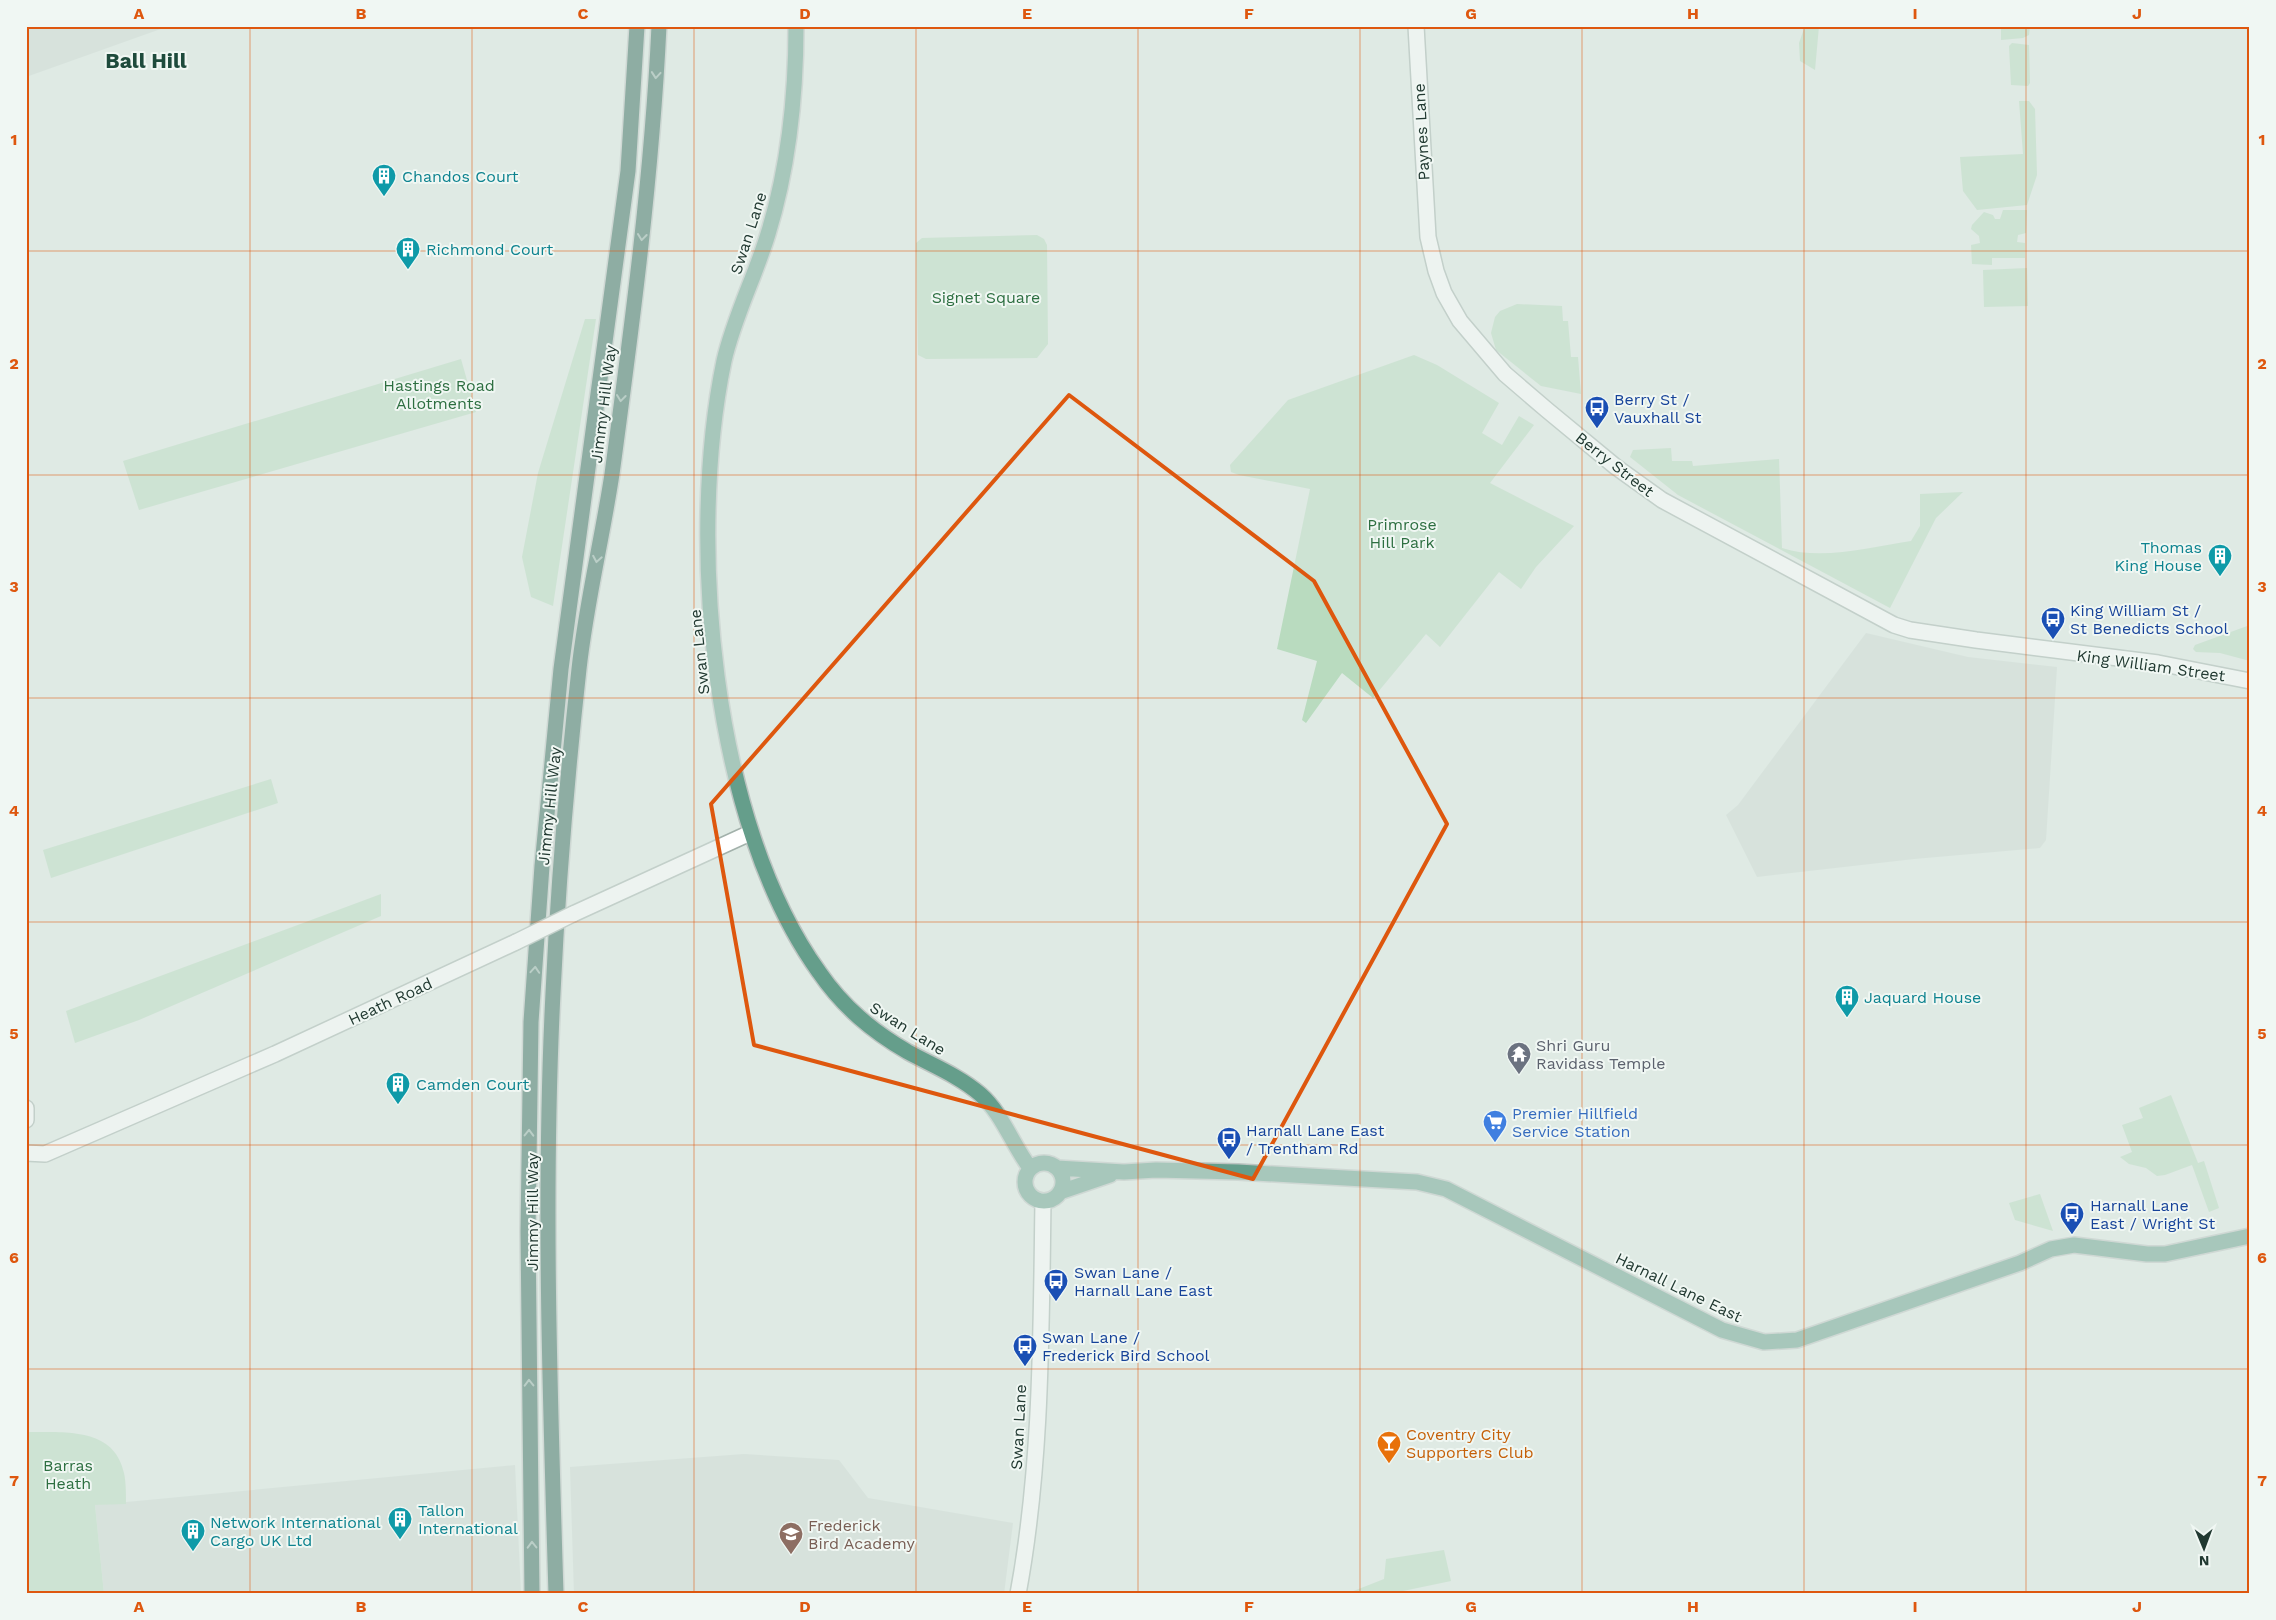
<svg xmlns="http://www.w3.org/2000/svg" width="2276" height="1620" font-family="'Work Sans',sans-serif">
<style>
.built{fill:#cedad3}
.green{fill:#b9dbbf}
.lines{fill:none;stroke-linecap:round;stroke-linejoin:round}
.minor-casing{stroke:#a2b1ab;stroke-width:18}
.major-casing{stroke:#bcc4c1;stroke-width:18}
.highway-casing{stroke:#bcc4c1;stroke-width:18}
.minor{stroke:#fff;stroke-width:15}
.major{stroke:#659e8b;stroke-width:15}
.highway{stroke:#2e6455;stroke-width:15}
.minor-bridge-casing{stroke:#a2b1ab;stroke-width:18;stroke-linecap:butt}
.minor-bridge{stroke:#fff;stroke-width:15}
.oneway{stroke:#8faea4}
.marked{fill:none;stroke:#de570e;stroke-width:4;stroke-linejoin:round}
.grid{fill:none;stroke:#de570e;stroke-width:1;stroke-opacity:0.55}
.labels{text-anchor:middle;stroke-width:4;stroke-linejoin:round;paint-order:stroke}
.street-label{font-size:16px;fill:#213931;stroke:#f0f7f3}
.culture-label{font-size:16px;fill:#0d838f;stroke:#f0f7f3;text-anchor:start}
.park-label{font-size:16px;fill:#2d6f41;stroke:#f0f7f3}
.transit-label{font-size:16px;fill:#164399;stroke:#f0f7f3;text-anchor:start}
.worship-label{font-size:16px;fill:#5b616d;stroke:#f0f7f3;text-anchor:start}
.shop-label{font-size:16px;fill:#366cbe;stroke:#f0f7f3;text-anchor:start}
.food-label{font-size:16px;fill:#c56008;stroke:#f0f7f3;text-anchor:start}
.education-label{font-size:16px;fill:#785e54;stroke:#f0f7f3;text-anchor:start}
.district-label{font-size:21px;font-weight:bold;fill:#1e4b3c;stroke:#f0f7f3}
.neatline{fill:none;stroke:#de570e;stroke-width:2}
.grid-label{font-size:16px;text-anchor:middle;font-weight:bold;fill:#de570e}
</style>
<rect width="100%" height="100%" fill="#dfeae4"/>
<path class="built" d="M26,26h143l-143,51z
M1866,633l102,24 89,10 -11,173 -6,8 -126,11 -157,18 -31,-62 12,-10z
M744,1454l95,6 29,38 145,25 -9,71h-430l-4,-127z
M515,1465l6,129h-417l-9,-89z"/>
<path class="green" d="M1805,26h14l-4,44 -15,-9 -1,-18z
M2001,26h29l-1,9 -6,3 -22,2z
M2012,43l17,2 1,38 -2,3 -17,-1 -2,-39z
M2019,101h10l6,8 2,66 -10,30 -50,5 -14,-19 -3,-34 63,-3z
M2003,210h24l-1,23 -8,2 -1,7 8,1v15h-33v7l-20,-1 -1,-19 9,-2 -1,-7 -8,-7 1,-4 12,-13 9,3 2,4h5z
M1037,235l7,4 3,6 1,99 -11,14 -111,1 -8,-4 -2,-112 6,-5z
M2027,268l1,38 -44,1 -1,-37z
M1517,304l45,2 1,15h5l3,36h7l3,37 -40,-8 -45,-36 -5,-17 4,-16 5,-6z
M585,319h11l-43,287 -22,-9 -9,-40 16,-84z
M1414,355l23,10 62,38 -17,30 20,12 17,-29 15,9 -44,58 84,43 -38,41 -15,22 -22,-17 -59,75 -14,-13 -53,64 -31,-25 -36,50 -4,-3 15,-59 -40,-12 33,-160 -71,-14 -8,-3 -1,-7 58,-65z
M461,359l15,53 -337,98 -16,-49z
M1671,448l1,13h20l1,5 86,-7 3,89c40,13 88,-1 129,-7l9,-15v-32l43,-2 -27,26 -46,90 -212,-113 -48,-38 3,-7z
M2250,625v36l-30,-8 -24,-1 -3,-3 2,-4z
M271,779l7,24 -227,75 -8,-28z
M381,894v22l-242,104 -64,23 -9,-32z
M2171,1095l27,68 6,-2 15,47 -10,4 -17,-47 -27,10 -8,1 -11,-8 -17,-4 -9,-7 12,-5 -10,-27 21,-7 -4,-10z
M2040,1194l13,37 -38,-11 -6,-17z
M26,1432c36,1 88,-6 98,41 2,9 2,21 2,31l-31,1 9,89h-78z
M1444,1550l7,31 -48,10v3h-57l38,-15 2,-20z"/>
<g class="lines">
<defs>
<path id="minor" d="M1416,26l12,211 8,34 8,22 16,28 45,53 42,36 69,57 46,33 232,125 16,5 66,10 182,23 92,18
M573,914l177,-81
M26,1108v12
M26,1153l19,1 230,-100 241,-112
M1018,1594c24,-129 23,-262 25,-393"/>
<path id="major" d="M796,26c0,72 -7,140 -28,208 -13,43 -34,83 -44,127 -37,177 -13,461 95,611 24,35 53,59 89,80 24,13 51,24 72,42 22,19 32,50 50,74
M1025 1182a19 19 0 1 1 38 0a19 19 0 1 1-38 0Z
M1057,1168l67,4 32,-2 82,2 179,10 29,7 276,141 42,12 33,-2 223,-77 31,-14 23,-4 73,9h18l85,-18
M1060,1192l50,-17"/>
<path id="highway" d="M532,1594l-4,-363 3,-209 11,-156 19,-197 67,-498 9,-145
M556,1594c-6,-200 -13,-401 -3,-601 5,-108 14,-216 26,-324 7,-65 23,-129 33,-195 20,-148 40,-298 47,-448"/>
</defs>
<use href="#minor" class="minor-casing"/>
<use href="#major" class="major-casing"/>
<use href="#highway" class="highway-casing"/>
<use href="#minor" class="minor"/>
<use href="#major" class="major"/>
<use href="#highway" class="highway"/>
<defs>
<path id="minor-bridge" d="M516,942l57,-28"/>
</defs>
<use href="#minor-bridge" class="minor-bridge-casing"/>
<use href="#minor-bridge" class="minor-bridge"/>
</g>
<defs><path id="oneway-chevron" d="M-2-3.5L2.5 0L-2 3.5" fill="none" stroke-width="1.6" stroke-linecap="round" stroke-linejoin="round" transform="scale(1.25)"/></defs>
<g class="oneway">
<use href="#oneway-chevron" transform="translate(656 75) rotate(95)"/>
<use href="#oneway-chevron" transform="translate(642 237) rotate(97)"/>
<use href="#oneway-chevron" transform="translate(621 398) rotate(97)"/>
<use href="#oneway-chevron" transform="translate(597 559) rotate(100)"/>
<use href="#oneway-chevron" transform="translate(535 970) rotate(-86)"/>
<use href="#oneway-chevron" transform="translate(529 1133) rotate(-89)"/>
<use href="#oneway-chevron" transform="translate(529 1383) rotate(-91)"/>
<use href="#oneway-chevron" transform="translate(532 1545) rotate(-91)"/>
</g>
<path d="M0 0H2276V1620H0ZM1069,395l245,186 133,243 -194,355 -499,-134 -43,-241z" fill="#dfeae4" fill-opacity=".55" fill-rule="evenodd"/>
<path class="marked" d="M1069,395l245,186 133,243 -194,355 -499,-134 -43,-241z"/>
<path class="grid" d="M250,26v1568M472,26v1568M694,26v1568M916,26v1568M1138,26v1568M1360,26v1568M1582,26v1568M1804,26v1568M2026,26v1568M26,251h2224M26,475h2224M26,698h2224M26,922h2224M26,1145h2224M26,1369h2224"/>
<defs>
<symbol id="building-pin" viewBox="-11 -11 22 30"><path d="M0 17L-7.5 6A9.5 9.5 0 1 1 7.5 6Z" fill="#0f9aa8" stroke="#f0f7f3"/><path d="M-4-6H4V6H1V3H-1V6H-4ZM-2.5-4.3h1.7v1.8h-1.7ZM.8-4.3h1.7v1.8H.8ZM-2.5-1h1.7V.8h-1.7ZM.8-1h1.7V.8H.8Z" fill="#fff"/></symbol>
<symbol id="bus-pin" viewBox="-11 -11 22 30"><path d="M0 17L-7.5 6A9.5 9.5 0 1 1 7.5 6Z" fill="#1a4fb4" stroke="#f0f7f3"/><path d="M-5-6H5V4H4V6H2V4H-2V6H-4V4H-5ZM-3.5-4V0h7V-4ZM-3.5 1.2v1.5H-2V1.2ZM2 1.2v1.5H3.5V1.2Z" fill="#fff"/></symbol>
<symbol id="temple-pin" viewBox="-11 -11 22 30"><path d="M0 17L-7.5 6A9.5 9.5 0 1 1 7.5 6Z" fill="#6b7280" stroke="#f0f7f3"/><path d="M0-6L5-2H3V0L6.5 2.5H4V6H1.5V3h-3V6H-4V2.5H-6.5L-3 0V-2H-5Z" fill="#fff"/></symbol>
<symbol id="supermarket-pin" viewBox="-11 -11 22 30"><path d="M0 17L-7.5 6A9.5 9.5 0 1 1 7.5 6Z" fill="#3f7fe0" stroke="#f0f7f3"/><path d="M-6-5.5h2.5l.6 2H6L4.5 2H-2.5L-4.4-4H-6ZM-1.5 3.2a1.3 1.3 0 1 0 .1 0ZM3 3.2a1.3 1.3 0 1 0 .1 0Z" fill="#fff"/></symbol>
<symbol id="bar-pin" viewBox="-11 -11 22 30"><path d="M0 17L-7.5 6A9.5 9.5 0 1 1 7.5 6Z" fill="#e8710a" stroke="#f0f7f3"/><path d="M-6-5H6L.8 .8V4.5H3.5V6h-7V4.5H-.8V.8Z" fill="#fff"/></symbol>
<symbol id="school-pin" viewBox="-11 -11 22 30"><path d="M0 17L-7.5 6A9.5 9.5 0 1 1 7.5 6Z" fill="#8d6e63" stroke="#f0f7f3"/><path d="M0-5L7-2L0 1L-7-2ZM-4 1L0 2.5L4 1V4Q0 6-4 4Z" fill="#fff"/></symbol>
</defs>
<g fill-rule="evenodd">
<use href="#building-pin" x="370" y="162" width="28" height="38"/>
<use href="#building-pin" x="394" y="235" width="28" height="38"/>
<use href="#bus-pin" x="1583" y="394" width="28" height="38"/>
<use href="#building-pin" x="2206" y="542" width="28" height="38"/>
<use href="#bus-pin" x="2039" y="605" width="28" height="38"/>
<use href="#building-pin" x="1833" y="983" width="28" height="38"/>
<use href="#temple-pin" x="1505" y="1040" width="28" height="38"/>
<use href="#building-pin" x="384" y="1070" width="28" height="38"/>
<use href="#supermarket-pin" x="1481" y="1108" width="28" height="38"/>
<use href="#bus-pin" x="1215" y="1125" width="28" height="38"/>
<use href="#bus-pin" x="2058" y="1200" width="28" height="38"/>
<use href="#bus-pin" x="1042" y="1267" width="28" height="38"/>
<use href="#bus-pin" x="1011" y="1332" width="28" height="38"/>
<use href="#bar-pin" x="1375" y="1429" width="28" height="38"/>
<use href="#building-pin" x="386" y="1505" width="28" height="38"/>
<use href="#building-pin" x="179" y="1517" width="28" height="38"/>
<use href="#school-pin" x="777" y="1520" width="28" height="38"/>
</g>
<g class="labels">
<g class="street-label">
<text transform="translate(1421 132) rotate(-93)" y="6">Paynes Lane</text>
<text transform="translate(748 233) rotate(-72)" y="6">Swan Lane</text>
<text transform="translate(603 404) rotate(-83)" y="6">Jimmy Hill Way</text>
<text transform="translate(1615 464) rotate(38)" y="6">Berry Street</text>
<text transform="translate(699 652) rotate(-96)" y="6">Swan Lane</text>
<text transform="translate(2151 665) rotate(8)" y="6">King William Street</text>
<text transform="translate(549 806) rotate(-84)" y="6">Jimmy Hill Way</text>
<text transform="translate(390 1001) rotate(-25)" y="6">Heath Road</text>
<text transform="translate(908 1028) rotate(32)" y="6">Swan Lane</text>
<text transform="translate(532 1212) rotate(-90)" y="6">Jimmy Hill Way</text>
<text transform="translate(1679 1287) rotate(26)" y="6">Harnall Lane East</text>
<text transform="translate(1018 1427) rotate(-87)" y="6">Swan Lane</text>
</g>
<g class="culture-label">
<text x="402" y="182">Chandos Court</text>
<text x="426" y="255">Richmond Court</text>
<text x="2202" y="553" text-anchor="end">Thomas<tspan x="2202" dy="18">King House</tspan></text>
<text x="1864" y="1003">Jaquard House</text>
<text x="416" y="1090">Camden Court</text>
<text x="418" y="1516">Tallon<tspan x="418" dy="18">International</tspan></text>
<text x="210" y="1528">Network International<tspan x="210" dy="18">Cargo UK Ltd</tspan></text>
</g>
<g class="park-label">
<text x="986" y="303">Signet Square</text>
<text x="439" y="391">Hastings Road<tspan x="439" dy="18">Allotments</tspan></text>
<text x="1402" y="530">Primrose<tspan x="1402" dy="18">Hill Park</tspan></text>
<text x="68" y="1471">Barras<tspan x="68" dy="18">Heath</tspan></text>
</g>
<g class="transit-label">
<text x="1614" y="405">Berry St /<tspan x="1614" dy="18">Vauxhall St</tspan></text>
<text x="2070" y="616">King William St /<tspan x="2070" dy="18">St Benedicts School</tspan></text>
<text x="1246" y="1136">Harnall Lane East<tspan x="1246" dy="18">/ Trentham Rd</tspan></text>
<text x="2090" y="1211">Harnall Lane<tspan x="2090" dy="18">East / Wright St</tspan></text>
<text x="1074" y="1278">Swan Lane /<tspan x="1074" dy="18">Harnall Lane East</tspan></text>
<text x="1042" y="1343">Swan Lane /<tspan x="1042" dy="18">Frederick Bird School</tspan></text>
</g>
<g class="worship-label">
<text x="1536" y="1051">Shri Guru<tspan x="1536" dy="18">Ravidass Temple</tspan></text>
</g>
<g class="shop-label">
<text x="1512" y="1119">Premier Hillfield<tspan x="1512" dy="18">Service Station</tspan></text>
</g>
<g class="food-label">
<text x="1406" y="1440">Coventry City<tspan x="1406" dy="18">Supporters Club</tspan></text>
</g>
<g class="education-label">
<text x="808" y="1531">Frederick<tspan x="808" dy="18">Bird Academy</tspan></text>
</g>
<g class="district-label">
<text x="146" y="68">Ball Hill</text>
</g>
</g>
<rect width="2276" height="1620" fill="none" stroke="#f0f7f3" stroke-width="55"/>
<g transform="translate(2204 1548) rotate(179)" stroke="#f0f7f3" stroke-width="4" paint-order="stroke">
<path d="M0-4L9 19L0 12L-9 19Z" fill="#213931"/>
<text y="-8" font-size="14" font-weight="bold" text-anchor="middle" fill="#213931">N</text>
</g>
<rect x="28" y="28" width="2220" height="1564" class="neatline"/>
<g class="grid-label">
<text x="139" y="19">A</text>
<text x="361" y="19">B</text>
<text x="583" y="19">C</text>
<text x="805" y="19">D</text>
<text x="1027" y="19">E</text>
<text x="1249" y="19">F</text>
<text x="1471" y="19">G</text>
<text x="1693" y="19">H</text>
<text x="1915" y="19">I</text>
<text x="2137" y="19">J</text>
<text x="14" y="145">1</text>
<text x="2262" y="145">1</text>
<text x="14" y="369">2</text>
<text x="2262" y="369">2</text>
<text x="14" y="592">3</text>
<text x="2262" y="592">3</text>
<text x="14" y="816">4</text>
<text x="2262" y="816">4</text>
<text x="14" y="1039">5</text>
<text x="2262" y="1039">5</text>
<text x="14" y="1263">6</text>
<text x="2262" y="1263">6</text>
<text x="14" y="1486">7</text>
<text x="2262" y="1486">7</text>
<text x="139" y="1612">A</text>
<text x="361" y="1612">B</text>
<text x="583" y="1612">C</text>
<text x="805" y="1612">D</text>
<text x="1027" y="1612">E</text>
<text x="1249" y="1612">F</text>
<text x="1471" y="1612">G</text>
<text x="1693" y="1612">H</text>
<text x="1915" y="1612">I</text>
<text x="2137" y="1612">J</text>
</g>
</svg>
